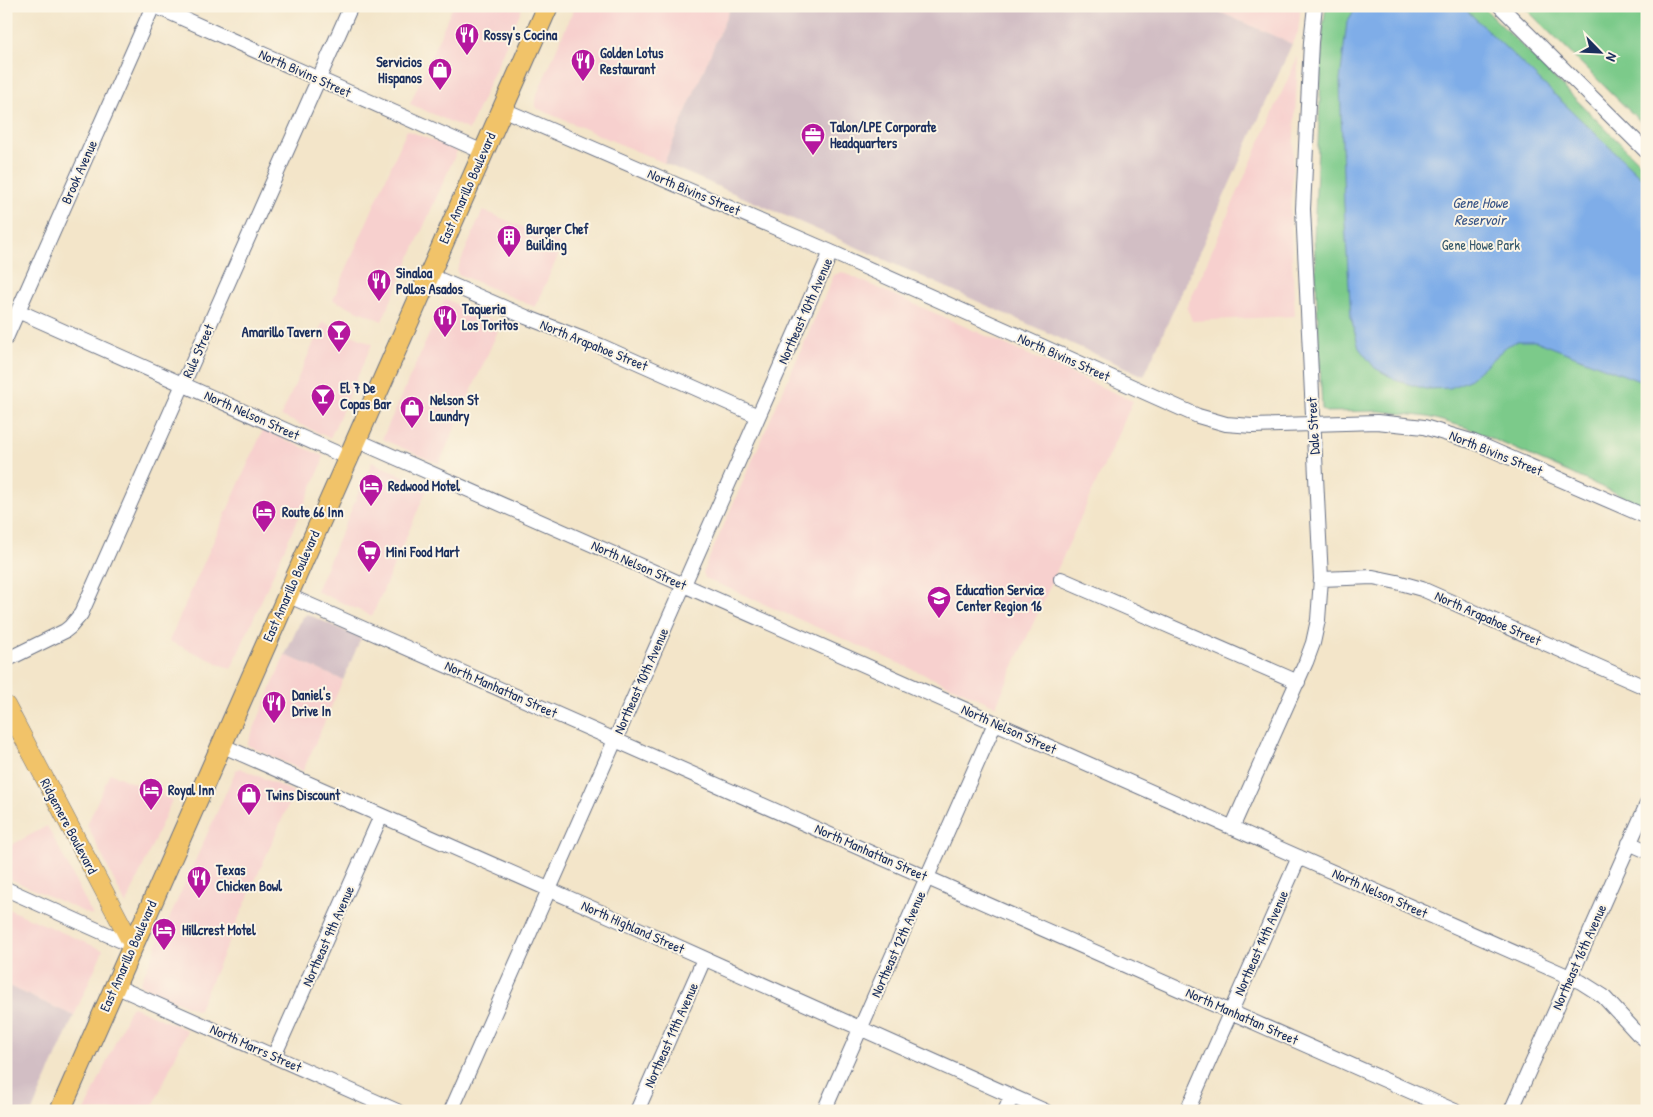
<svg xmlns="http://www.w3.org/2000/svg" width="1653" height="1117" font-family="'Patrick Hand',sans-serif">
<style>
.built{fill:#f7d0ce}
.industrial{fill:#d2bec4}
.green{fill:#7cca8a;stroke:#4c7c74}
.water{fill:#7fade8;stroke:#4d6ea3}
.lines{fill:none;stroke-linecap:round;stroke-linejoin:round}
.minor-casing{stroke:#676f83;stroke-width:16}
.major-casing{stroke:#676f83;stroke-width:19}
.highway-casing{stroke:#676f83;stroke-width:22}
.minor{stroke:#fff;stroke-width:14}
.major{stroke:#f1c369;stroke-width:18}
.highway{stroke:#f1c369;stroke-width:20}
.labels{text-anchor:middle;stroke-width:4;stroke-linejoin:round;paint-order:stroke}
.poi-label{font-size:14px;font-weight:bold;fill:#1b2f5e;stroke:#fcf5e5;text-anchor:start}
.street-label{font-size:14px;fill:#1b2f5e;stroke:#fcf5e5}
.park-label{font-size:14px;fill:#335669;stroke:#fcf5e5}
.water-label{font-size:15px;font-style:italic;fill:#395587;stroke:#fcf5e5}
</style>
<rect width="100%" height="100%" fill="#fcf5e5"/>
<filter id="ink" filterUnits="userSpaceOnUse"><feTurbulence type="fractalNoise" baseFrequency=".02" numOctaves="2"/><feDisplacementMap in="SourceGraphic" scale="10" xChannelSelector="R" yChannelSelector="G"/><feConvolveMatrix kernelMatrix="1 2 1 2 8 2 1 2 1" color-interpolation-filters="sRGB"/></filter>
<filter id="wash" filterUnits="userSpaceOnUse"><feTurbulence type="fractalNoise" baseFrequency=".0096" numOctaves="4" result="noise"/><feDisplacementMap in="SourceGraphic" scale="20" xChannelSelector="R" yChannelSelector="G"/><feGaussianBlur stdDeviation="1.12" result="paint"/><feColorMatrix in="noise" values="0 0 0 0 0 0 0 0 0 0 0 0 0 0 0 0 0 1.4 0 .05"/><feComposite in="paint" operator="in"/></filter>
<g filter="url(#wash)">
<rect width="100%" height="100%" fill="#f3e5c9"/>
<path class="built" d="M453,6h70l-54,124 -59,-26z
M575,6h156l-67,157 -128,-55 -1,-9z
M1206,6h95l-3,26 -6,12z
M1298,56l-8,160 5,100 -103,5 -5,-14z
M407,130l50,21 -75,170 -49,-21z
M483,210l80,35 -28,62 -77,-33 -1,-4z
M842,272l291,129 -137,305 -291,-128 -2,-6 131,-297z
M445,299l56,25 -62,140 -57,-25z
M323,322l49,22 -42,94 -49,-22z
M263,430l60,26 -1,8 -91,205 -62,-28z
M372,462l56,25 -56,129 -56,-25z
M285,655l58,25 -40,91 -56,-26z
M240,768l54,24 -96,219 -57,-26 -1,-2 96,-213z
M110,773l62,27 -46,105 -39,-80z
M47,826l13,24 33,66 -87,-39v-29z
M6,908l97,42 -29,66 -68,-31z
M133,1007l54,23 -36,81h-66l45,-102z"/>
<path class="industrial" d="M731,6h475l86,38 -148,332 -310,-139 -170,-74z
M307,614l54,24 -18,42 -58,-25 17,-37z
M6,985l68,31 -42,95h-26z"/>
<path class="green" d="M1326,6h156l165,164v337l-179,-79 -40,-11 -48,-6 -54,1 -4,-3 -8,-171 9,-210z
M1523,6h124v122l-107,-105z"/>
<path class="water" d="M1357,6h105l185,177v201l-111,-43h-19l-10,5 -38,34 -19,8 -24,1 -28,-8 -23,-13 -16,-20 -8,-30 -7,-113 -4,-124 7,-59z"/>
</g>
<g filter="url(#ink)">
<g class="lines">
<defs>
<path id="minor" d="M155,6l328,146
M1500,6l147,146
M502,109l329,143 367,164 28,8 26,2 125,-4 47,5 50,15 173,75
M429,275l97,42 75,29 157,70
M18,311l330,147
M6,338l147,-332
M356,440l1225,542 22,14 35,38 9,7
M1061,579l237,103
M1321,579l52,-2 24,5 25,7 225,99
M287,595l1168,516
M6,660l59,-29 5,-4 11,-13 270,-608
M221,745l393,173 431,193
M1232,828l74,-166 7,-19 5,-23 3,-41 -18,-370 8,-167 4,-36
M1629,843l18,8
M6,889l127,57
M115,986l282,125
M274,1056l107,-240
M451,1111l380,-859
M637,1111l67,-152
M824,1111l171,-388
M1005,1111l7,-15
M1187,1111l112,-254
M1511,1111l136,-307"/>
<path id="major" d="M6,705l127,241"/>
<path id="highway" d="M60,1111l488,-1105"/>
</defs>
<use href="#minor" class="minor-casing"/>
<use href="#major" class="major-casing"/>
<use href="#highway" class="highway-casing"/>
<use href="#minor" class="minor"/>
<use href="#major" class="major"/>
<use href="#highway" class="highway"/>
</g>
</g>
<defs>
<symbol id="restaurant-pin" viewBox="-11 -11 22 30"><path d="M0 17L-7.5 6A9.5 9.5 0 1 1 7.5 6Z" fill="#b5179e" stroke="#fcf5e5"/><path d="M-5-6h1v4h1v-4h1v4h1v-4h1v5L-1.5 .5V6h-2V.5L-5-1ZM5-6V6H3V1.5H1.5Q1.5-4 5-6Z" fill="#fff"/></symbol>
<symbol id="shop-pin" viewBox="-11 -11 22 30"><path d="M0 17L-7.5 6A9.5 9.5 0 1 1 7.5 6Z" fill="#b5179e" stroke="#fcf5e5"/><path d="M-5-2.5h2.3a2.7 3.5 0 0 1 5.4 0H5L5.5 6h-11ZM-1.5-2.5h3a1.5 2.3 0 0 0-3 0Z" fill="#fff"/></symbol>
<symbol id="office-pin" viewBox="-11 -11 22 30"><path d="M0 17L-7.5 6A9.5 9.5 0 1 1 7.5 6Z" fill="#b5179e" stroke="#fcf5e5"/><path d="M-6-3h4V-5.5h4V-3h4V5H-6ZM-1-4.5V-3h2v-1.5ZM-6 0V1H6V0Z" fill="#fff"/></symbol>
<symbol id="building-pin" viewBox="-11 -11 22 30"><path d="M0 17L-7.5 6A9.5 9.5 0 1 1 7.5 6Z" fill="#b5179e" stroke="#fcf5e5"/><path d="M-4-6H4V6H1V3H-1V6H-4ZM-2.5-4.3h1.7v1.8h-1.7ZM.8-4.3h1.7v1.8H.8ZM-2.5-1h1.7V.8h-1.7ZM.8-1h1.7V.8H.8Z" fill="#fff"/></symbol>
<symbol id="bar-pin" viewBox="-11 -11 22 30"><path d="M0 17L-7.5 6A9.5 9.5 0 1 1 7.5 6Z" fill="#b5179e" stroke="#fcf5e5"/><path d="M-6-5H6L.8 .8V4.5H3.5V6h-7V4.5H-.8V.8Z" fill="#fff"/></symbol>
<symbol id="hotel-pin" viewBox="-11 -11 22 30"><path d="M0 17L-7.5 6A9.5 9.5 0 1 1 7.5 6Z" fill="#b5179e" stroke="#fcf5e5"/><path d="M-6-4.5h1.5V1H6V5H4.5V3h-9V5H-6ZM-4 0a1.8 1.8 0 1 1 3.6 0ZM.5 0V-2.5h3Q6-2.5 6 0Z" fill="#fff"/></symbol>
<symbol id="supermarket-pin" viewBox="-11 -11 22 30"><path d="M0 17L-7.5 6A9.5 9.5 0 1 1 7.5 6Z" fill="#b5179e" stroke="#fcf5e5"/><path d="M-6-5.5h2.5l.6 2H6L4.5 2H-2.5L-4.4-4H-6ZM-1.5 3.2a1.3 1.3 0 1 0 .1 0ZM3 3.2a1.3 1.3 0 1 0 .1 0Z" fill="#fff"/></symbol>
<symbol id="school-pin" viewBox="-11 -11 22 30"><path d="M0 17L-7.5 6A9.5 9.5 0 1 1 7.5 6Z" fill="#b5179e" stroke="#fcf5e5"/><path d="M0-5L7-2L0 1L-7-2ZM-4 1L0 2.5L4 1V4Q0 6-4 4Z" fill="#fff"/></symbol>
</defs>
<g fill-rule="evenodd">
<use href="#restaurant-pin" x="453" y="21" width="28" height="38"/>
<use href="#restaurant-pin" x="569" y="47" width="28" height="38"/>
<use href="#shop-pin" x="426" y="56" width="28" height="38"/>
<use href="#office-pin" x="799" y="121" width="28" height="38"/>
<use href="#building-pin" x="495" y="223" width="28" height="38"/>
<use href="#restaurant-pin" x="365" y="267" width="28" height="38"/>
<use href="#restaurant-pin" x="431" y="303" width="28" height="38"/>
<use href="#bar-pin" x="325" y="318" width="28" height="38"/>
<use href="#bar-pin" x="309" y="382" width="28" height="38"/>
<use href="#shop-pin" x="398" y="394" width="28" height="38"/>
<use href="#hotel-pin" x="357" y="472" width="28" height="38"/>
<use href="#hotel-pin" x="250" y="498" width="28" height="38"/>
<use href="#supermarket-pin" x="355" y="538" width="28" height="38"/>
<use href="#school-pin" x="925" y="584" width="28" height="38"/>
<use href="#restaurant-pin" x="260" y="689" width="28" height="38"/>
<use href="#hotel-pin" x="137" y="776" width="28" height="38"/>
<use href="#shop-pin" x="235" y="781" width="28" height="38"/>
<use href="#restaurant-pin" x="185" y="864" width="28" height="38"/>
<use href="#hotel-pin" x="150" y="916" width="28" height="38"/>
</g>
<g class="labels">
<g class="poi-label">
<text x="484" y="40">Rossy's Cocina</text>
<text x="600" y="58">Golden Lotus<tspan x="600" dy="16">Restaurant</tspan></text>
<text x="422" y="67" text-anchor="end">Servicios<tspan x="422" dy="16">Hispanos</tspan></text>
<text x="830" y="132">Talon/LPE Corporate<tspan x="830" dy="16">Headquarters</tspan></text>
<text x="526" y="234">Burger Chef<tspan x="526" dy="16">Building</tspan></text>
<text x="396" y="278">Sinaloa<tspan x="396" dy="16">Pollos Asados</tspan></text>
<text x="462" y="314">Taqueria<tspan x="462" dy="16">Los Toritos</tspan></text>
<text x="322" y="337" text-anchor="end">Amarillo Tavern</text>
<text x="340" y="393">El 7 De<tspan x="340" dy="16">Copas Bar</tspan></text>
<text x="430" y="405">Nelson St<tspan x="430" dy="16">Laundry</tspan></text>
<text x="388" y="491">Redwood Motel</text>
<text x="282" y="517">Route 66 Inn</text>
<text x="386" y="557">Mini Food Mart</text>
<text x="956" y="595">Education Service<tspan x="956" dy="16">Center Region 16</tspan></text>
<text x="292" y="700">Daniel's<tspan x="292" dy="16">Drive In</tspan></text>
<text x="168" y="795">Royal Inn</text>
<text x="266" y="800">Twins Discount</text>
<text x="216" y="875">Texas<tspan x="216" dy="16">Chicken Bowl</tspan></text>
<text x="182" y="935">Hillcrest Motel</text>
</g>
<g class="street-label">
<text transform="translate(305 73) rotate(24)" y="5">North Bivins Street</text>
<text transform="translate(79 172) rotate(-66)" y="5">Brook Avenue</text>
<text transform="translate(467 188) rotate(-66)" y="5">East Amarillo Boulevard</text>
<text transform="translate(694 192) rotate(23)" y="5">North Bivins Street</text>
<text transform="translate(805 311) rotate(-66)" y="5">Northeast 10th Avenue</text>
<text transform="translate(594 345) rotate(22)" y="5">North Arapahoe Street</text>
<text transform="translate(198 351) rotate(-66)" y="5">Rule Street</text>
<text transform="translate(1064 357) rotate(24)" y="5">North Bivins Street</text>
<text transform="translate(252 415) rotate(24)" y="5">North Nelson Street</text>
<text transform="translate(1313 426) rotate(-93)" y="5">Dale Street</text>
<text transform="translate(1496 453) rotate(22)" y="5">North Bivins Street</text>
<text transform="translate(639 565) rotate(24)" y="5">North Nelson Street</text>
<text transform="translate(291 586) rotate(-66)" y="5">East Amarillo Boulevard</text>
<text transform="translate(1488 618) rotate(24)" y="5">North Arapahoe Street</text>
<text transform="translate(641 681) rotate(-66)" y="5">Northeast 10th Avenue</text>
<text transform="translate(501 689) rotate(24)" y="5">North Manhattan Street</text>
<text transform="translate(1009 729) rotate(24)" y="5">North Nelson Street</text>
<text transform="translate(69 826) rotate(62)" y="5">Ridgemere Boulevard</text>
<text transform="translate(871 852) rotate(24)" y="5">North Manhattan Street</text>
<text transform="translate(1380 893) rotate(24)" y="5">North Nelson Street</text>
<text transform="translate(633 927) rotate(24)" y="5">North Highland Street</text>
<text transform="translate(328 936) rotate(-66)" y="5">Northeast 9th Avenue</text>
<text transform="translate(1261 943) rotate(-66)" y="5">Northeast 14th Avenue</text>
<text transform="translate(898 944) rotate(-66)" y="5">Northeast 12th Avenue</text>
<text transform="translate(128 956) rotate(-66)" y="5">East Amarillo Boulevard</text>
<text transform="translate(1579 957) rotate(-66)" y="5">Northeast 16th Avenue</text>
<text transform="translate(1242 1016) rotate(24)" y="5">North Manhattan Street</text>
<text transform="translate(671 1035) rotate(-66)" y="5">Northeast 11th Avenue</text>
<text transform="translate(256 1048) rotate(24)" y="5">North Marrs Street</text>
</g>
<g class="park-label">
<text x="1481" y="250">Gene Howe Park</text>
</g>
<g class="water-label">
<text x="1480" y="208">Gene Howe<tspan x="1480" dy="17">Reservoir</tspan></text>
</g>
</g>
<rect width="1653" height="1117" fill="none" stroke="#fcf5e5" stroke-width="25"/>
<g transform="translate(1600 52) rotate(114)" stroke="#fcf5e5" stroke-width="4" paint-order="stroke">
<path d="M0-4L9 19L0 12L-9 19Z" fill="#1b2f5e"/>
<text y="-8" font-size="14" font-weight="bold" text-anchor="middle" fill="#1b2f5e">N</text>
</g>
</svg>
